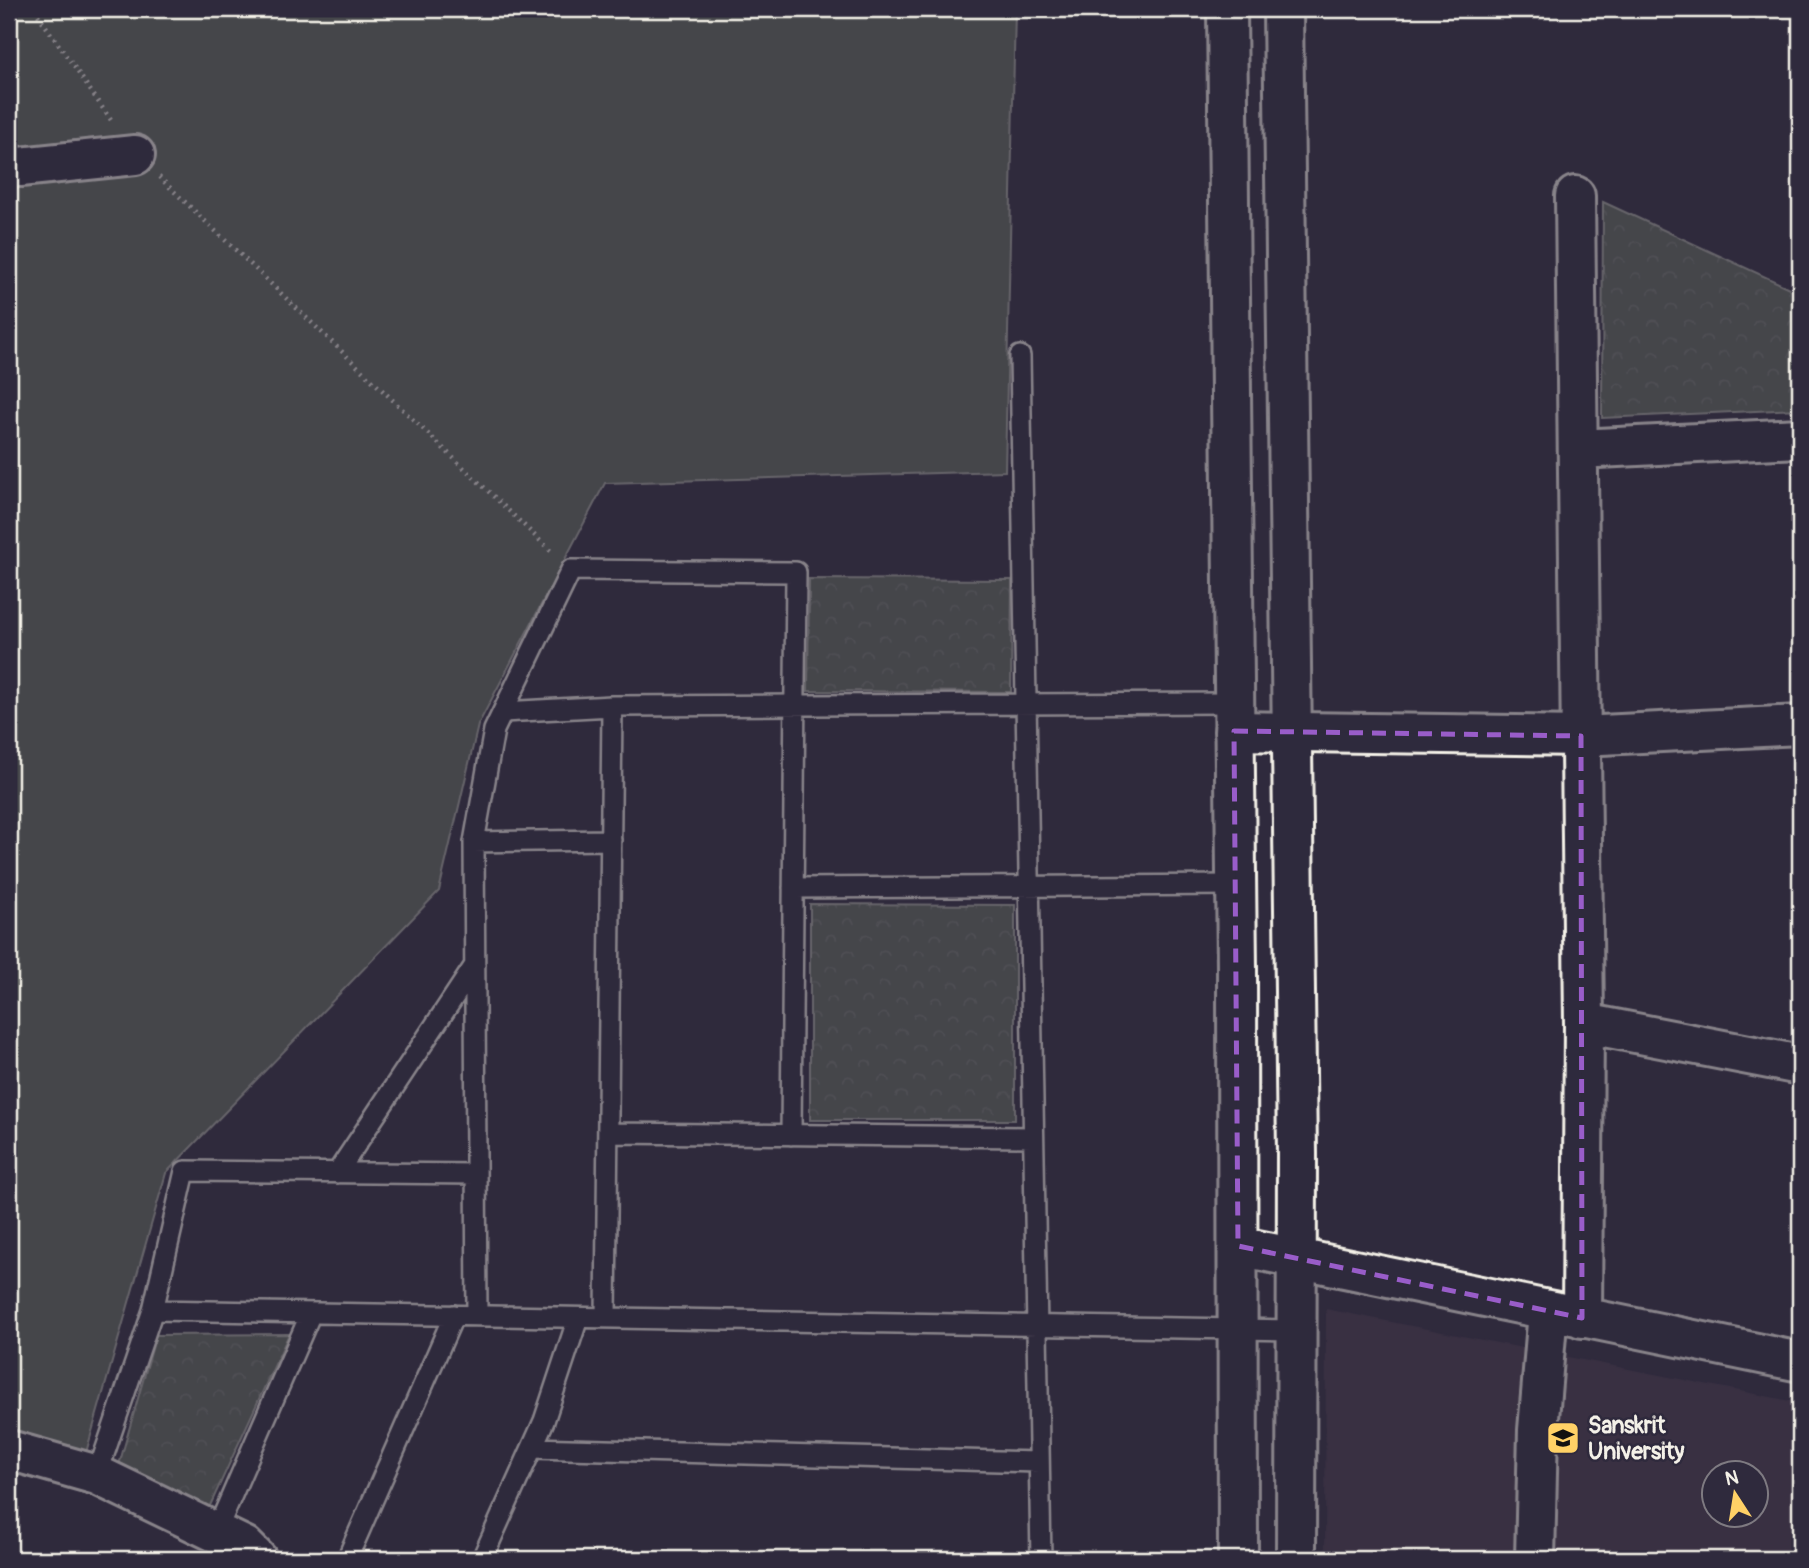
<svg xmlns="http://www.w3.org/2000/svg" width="1809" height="1568" font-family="Pangolin,sans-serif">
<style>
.built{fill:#44394a;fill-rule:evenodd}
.grass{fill:#5f675b;stroke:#aaaca2;stroke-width:2}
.park{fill:url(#park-crowns);stroke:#aaaca2;stroke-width:2}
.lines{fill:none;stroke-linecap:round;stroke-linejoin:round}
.service-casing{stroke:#f4f1e8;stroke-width:24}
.minor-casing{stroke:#f4f1e8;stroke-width:44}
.tertiary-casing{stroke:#f4f1e8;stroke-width:44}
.path{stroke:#f4f1e8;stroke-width:4.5;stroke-dasharray:2 5;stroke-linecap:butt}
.service{stroke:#2f2a3d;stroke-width:19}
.minor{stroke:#2f2a3d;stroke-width:38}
.tertiary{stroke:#2f2a3d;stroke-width:38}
.marked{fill:none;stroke:#995dc9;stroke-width:5;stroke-dasharray:14 9;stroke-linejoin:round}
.labels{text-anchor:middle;stroke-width:5;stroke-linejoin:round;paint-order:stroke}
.poi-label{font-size:23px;font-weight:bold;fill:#f4f1e8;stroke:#2f2a3d;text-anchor:start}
</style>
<defs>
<pattern id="park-crowns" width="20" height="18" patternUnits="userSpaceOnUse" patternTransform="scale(1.75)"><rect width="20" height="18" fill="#5f675b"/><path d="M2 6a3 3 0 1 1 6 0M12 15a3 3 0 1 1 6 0" fill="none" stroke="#777d73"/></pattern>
</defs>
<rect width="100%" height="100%" fill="#2f2a3d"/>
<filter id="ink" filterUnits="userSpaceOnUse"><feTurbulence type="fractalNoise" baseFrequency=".0143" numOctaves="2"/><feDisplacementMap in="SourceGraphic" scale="14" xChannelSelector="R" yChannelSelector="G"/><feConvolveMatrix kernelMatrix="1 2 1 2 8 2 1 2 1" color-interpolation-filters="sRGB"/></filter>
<g filter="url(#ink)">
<path class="built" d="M1326,1309l474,94v156h-475zM1714,1474h42v42h-42z"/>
<path class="grass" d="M9,9h1006l-10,462 -400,12 -127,242 -39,166 -273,282 -81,283 -76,-20z"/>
<path class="park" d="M1603,202l197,91v116l-198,9z
M809,579l203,1 -1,112 -203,-1z
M810,904l205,1v215h-205z
M289,1334l-81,176 -93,-31 41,-144z"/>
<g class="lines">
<defs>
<path id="service" d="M1020,356l21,1203
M503,712l109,-6 622,-3
M474,842l137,-2
M793,888l443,-3
M608,1133l425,4
M337,1173l138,-208
M153,1310l1143,20
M477,1315l-3,-473 20,-112 77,-160 225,2 -5,563
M606,1318l6,-612
M532,1448l507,14
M97,1475l56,-165 32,-139 291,3
M216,1532l95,-219
M347,1559l107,-244
M482,1559l62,-138 34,-103"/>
<path id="minor" d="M9,165l11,2 115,-12
M1575,196l9,827 -2,295
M1578,449l222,-11
M1234,731l347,5 219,-11
M1584,1023l216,42
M1238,1246l562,116
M9,1450l88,25 147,71 13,13
M1535,1559l3,-129 10,-119"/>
<path id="tertiary" d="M1227,9l10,959 1,591
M1283,9l14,1145 -1,405"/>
</defs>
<use href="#service" class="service-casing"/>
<use href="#minor" class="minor-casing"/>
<use href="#tertiary" class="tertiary-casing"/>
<path class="path" d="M34,9l79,114
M159,177l394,376"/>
<use href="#service" class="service"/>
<use href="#minor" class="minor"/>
<use href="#tertiary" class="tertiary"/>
</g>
</g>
<path d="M0 0H1809V1568H0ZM1234,731l347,5 1,582 -344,-72z" fill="#2f2a3d" fill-opacity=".55" fill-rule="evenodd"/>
<path class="marked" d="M1234,731l347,5 1,582 -344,-72z"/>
<defs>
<symbol id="school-square" viewBox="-11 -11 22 22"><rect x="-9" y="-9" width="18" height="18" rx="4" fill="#ffd166" stroke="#2f2a3d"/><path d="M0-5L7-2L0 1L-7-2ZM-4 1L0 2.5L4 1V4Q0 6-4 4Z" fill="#111"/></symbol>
</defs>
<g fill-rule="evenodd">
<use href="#school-square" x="1544" y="1419" width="38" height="38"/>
</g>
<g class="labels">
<g class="poi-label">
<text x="1588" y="1433">Sanskrit<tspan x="1588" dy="26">University</tspan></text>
</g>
</g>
<rect width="1809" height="1568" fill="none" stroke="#2f2a3d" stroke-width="35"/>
<rect x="18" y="18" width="1774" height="1533" fill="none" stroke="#f4f1e8" stroke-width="2.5" filter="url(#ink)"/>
<g transform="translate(1735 1494) rotate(348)"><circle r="33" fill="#2f2a3d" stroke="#7e7a81" stroke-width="2"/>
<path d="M0-5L12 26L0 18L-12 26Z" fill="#ffd166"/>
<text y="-10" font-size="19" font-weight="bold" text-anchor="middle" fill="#f4f1e8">N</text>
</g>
</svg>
